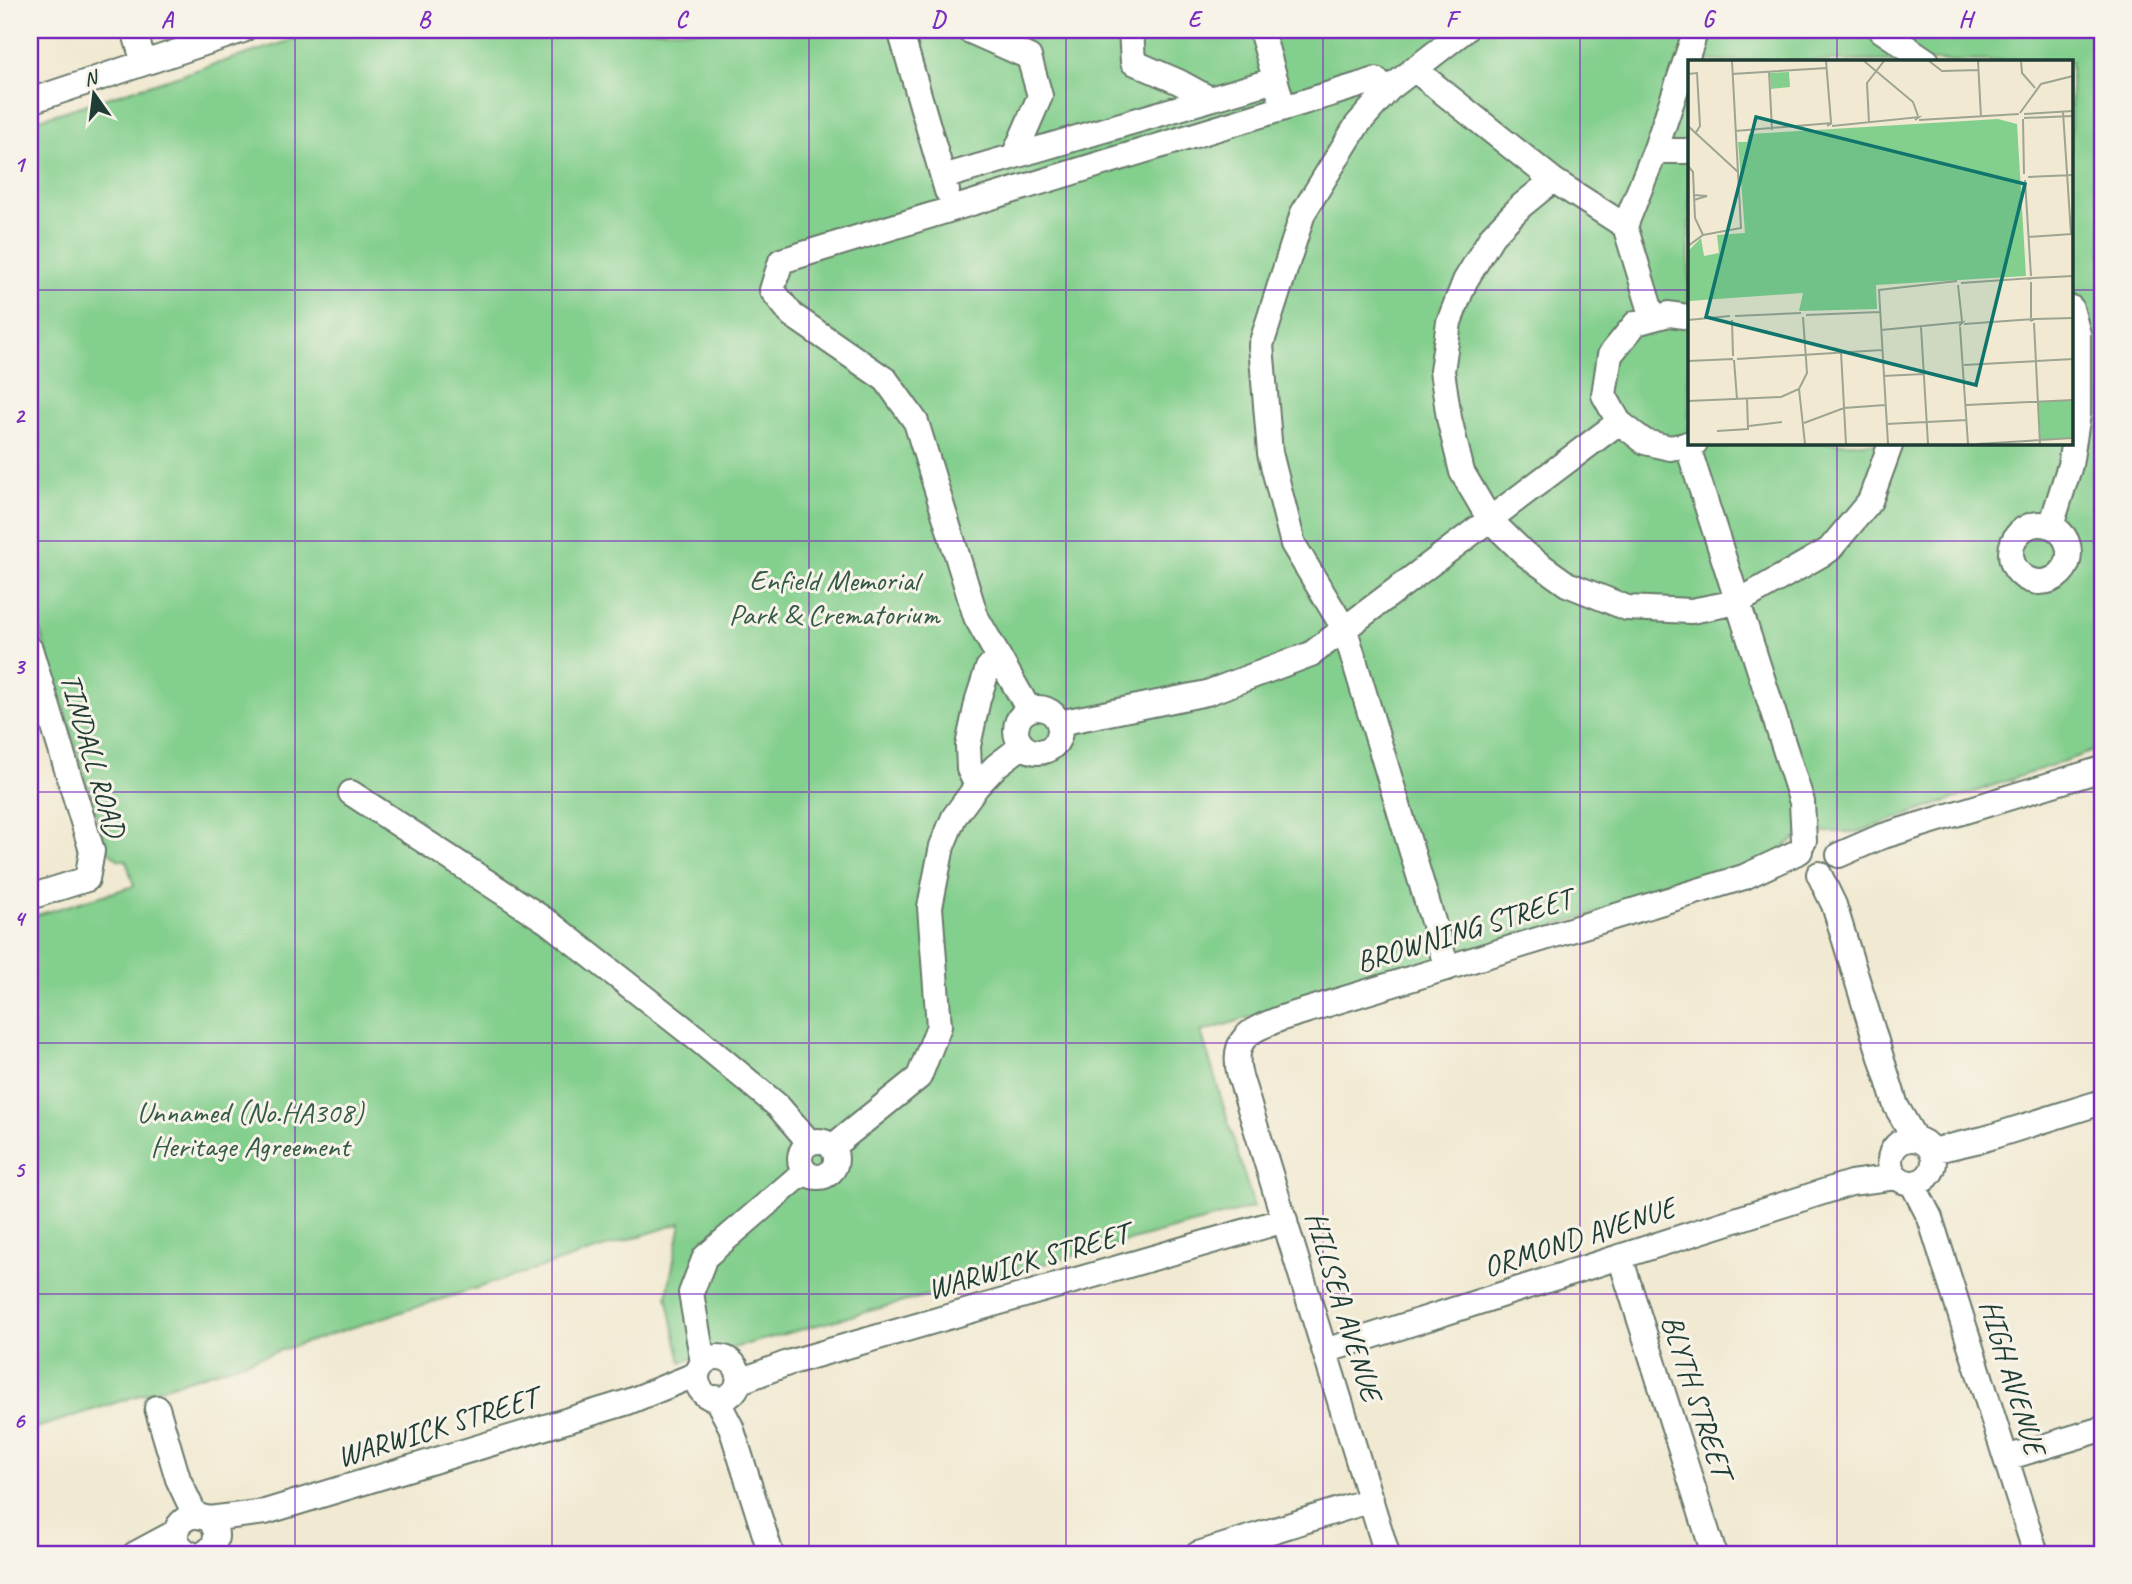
<svg xmlns="http://www.w3.org/2000/svg" width="2132" height="1584" font-family="Caveat,sans-serif">
<style>
.green{fill:#83cf8d;stroke:#518660;stroke-width:2;fill-rule:evenodd}
.lines{fill:none;stroke-linecap:round;stroke-linejoin:round}
.minor-casing{stroke:#68796b;stroke-width:28}
.minor{stroke:#fff;stroke-width:24}
.grid{fill:none;stroke:#7b2cbf;stroke-width:2;stroke-opacity:0.55}
.labels{text-anchor:middle;stroke-width:6;stroke-linejoin:round;paint-order:stroke}
.park-label{font-size:30px;fill:#335a46;stroke:#f7f3e8}
.street-label{font-size:30px;fill:#1f3d34;stroke:#f7f3e8}
.inset-road{fill:none;stroke:#9da492;stroke-width:2}
.view{fill:#0f766e;fill-opacity:0.15;stroke:#0f766e;stroke-width:3.5}
.inset-edge{fill:none;stroke:#1f3d34;stroke-width:3.5}
.neatline{fill:none;stroke:#7b2cbf;stroke-width:2.5}
.grid-label{font-size:23px;text-anchor:middle;font-weight:bold;fill:#7b2cbf}
</style>
<rect width="100%" height="100%" fill="#f7f3e8"/>
<filter id="ink" filterUnits="userSpaceOnUse"><feTurbulence type="fractalNoise" baseFrequency=".0143" numOctaves="2"/><feDisplacementMap in="SourceGraphic" scale="14" xChannelSelector="R" yChannelSelector="G"/><feConvolveMatrix kernelMatrix="1 2 1 2 8 2 1 2 1" color-interpolation-filters="sRGB"/></filter>
<filter id="wash" filterUnits="userSpaceOnUse"><feTurbulence type="fractalNoise" baseFrequency=".00686" numOctaves="4" result="noise"/><feDisplacementMap in="SourceGraphic" scale="28" xChannelSelector="R" yChannelSelector="G"/><feGaussianBlur stdDeviation="1.57" result="paint"/><feColorMatrix in="noise" values="0 0 0 0 0 0 0 0 0 0 0 0 0 0 0 0 0 1.4 0 .05"/><feComposite in="paint" operator="in"/></filter>
<g filter="url(#wash)">
<rect width="100%" height="100%" fill="#f1e9d1"/>
<path class="green" d="M324,30h1778v718l-244,84h-54l-43,32 -560,168 53,175 -573,155 -14,-66 14,-73 -651,207v-513l104,-31 -8,-26h-7l-12,-10 -77,-252v-476zM1689,61h382v382h-382z"/>
</g>
<g filter="url(#ink)">
<g class="lines">
<defs>
<path id="minor" d="M134,30l10,33
M900,30l47,161
M968,30l61,27 11,39 -26,60
M1131,30l2,32 46,20 31,17
M1261,30l19,66
M1881,30l46,31
M1414,69l139,111 72,46 30,-75 41,-121
M30,101l213,-71
M1655,151h34
M943,177l332,-97
M1553,180l-32,26 -29,30 -27,45 -16,41 -7,49 7,47 13,54 28,48 35,34 42,30 60,24 64,3 47,-9 91,-52 41,-49 21,-58
M1625,226l28,92
M1689,317l-20,-3 -33,9 -26,32 -6,40 15,27 26,20 25,6 25,-5
M1687,444l115,358 2,39
M2011 553a29 29 0 1 1 58 0a29 29 0 1 1-58 0Z
M2051,526l19,-61 8,-51v-80l-7,-26
M30,649l62,202 -5,28 -57,18
M1016 730a22 22 0 1 1 44 0a22 22 0 1 1-44 0Z
M1029,710l-53,-93 -60,-195 -30,-42 -94,-65 -20,-25 9,-29 595,-181 13,9
M1059,723l148,-30 104,-39 308,-232
M977,786l-8,-17 -1,-23 10,-47 10,-31 11,-10
M351,793l197,129 152,119 78,65 32,37
M1839,855l41,-18 222,-68
M1819,874l15,31 62,201 19,33
M1447,968l-102,-338 -52,-86 -23,-91 -9,-108 42,-132 54,-88 32,-36 76,-59
M1890 1161a22 22 0 1 1 44 0a22 22 0 1 1-44 0Z
M800 1159a18 18 0 1 1 36 0a18 18 0 1 1-36 0Z
M832,1147l87,-70 20,-51 -9,-119 12,-61 12,-29 23,-31 19,-20 26,-20
M1932,1151l52,-12 118,-37
M1912,1183l18,35 106,336
M1620,1257l94,297
M1325,1351l526,-168 45,-6
M697 1378a21 21 0 1 1 42 0a21 21 0 1 1-42 0Z
M703,1363l-12,-70 14,-36 100,-86
M738,1382l50,-19 497,-143
M716,1398l15,29 40,127
M157,1408l21,71 17,36
M2006,1458l96,-29
M209,1519l56,-7 363,-110 69,-28
M135,1554l41,-22
M191,1554c-22,-10 -19,-33 4,-39l14,4c11,13 9,27 -6,35
M1198,1554l173,-54
M1387,1554l-147,-478c-10,-39 11,-46 42,-58l462,-141 56,-26"/>
</defs>
<use href="#minor" class="minor-casing"/>
<use href="#minor" class="minor"/>
</g>
</g>
<path class="grid" d="M295,30v1524M552,30v1524M809,30v1524M1066,30v1524M1323,30v1524M1580,30v1524M1837,30v31M30,290h1659M2071,290h31M1837,443v1111M30,541h2072M30,792h2072M30,1043h2072M30,1294h2072"/>
<g class="labels">
<g class="park-label">
<text x="834" y="590">Enfield Memorial<tspan x="834" dy="34">Park &amp; Crematorium</tspan></text>
<text x="250" y="1122">Unnamed (No.HA308)<tspan x="250" dy="34">Heritage Agreement</tspan></text>
</g>
<g class="street-label">
<text transform="translate(93 755) rotate(74)" y="10">TINDALL ROAD</text>
<text transform="translate(1464 930) rotate(-17)" y="10">BROWNING STREET</text>
<text transform="translate(1579 1237) rotate(-18)" y="10">ORMOND AVENUE</text>
<text transform="translate(1028 1261) rotate(-16)" y="10">WARWICK STREET</text>
<text transform="translate(1344 1306) rotate(73)" y="10">HILLSEA AVENUE</text>
<text transform="translate(2013 1377) rotate(73)" y="10">HIGH AVENUE</text>
<text transform="translate(1697 1396) rotate(72)" y="10">BLYTH STREET</text>
<text transform="translate(437 1427) rotate(-17)" y="10">WARWICK STREET</text>
</g>
</g>
<g transform="translate(1688 60)">
<rect width="385" height="385" fill="#f1e9d1"/>
<path d="M101,12l1,15 -19,2 -1,-16zM310,59l19,5 9,152 -150,9 1,24 -78,2 4,-18 -114,8 -1,-50 13,-13 3,18 15,-3 -2,-18 28,-2 -7,-91h9l2,-8zM385,340v38l-33,2 -2,-38z" fill="#83cf8d"/>
<path class="inset-road" d="M138,1l5,61M176,1l49,41 5,14M241,1l13,10 37,-1M290,1l3,56M333,1l1,12 13,15M81,11l3,59M0,14l9,-1 3,53 -5,8M44,14l95,-6M375,52l8,122M332,53l21,-29 32,-8M336,54l49,-3M336,58l49,-2M335,59l1,55M231,60l100,-6M181,63l-2,-40 17,-22M0,66l50,46M144,66l87,-9 -4,3M47,71l97,-8 -5,3M0,106l5,6 2,46 8,17M340,117l45,-2M337,120l6,96M6,135l13,1 -13,4M340,177l44,-3M0,186l15,-11 38,-7 -9,-167M345,218l40,-2M273,223l72,-5 -5,1M270,225l4,36M118,255l74,-3M47,256l66,-3M343,258v-36M347,259l38,-1M0,260l42,-4M44,260l1,36M346,263l6,121M276,264l71,-5 -5,2M233,267l7,117M272,267l8,117M193,270l82,-8 -4,4M153,292l5,92M49,299l145,-9M46,300l3,39M0,301l45,-2M276,305l109,-6M195,316l41,-2M111,329l6,55M0,341l93,-4 18,-8 8,-16 -4,-56M278,345l107,-5M116,363l40,-15 41,-3M198,364l81,-4M61,366l33,-4M29,371l31,-2 -1,-30M200,384l-9,-154 78,-9M289,384l96,-6"/>
<path class="view" d="M68,57l269,67 -49,201 -270,-68z"/>
<rect width="385" height="385" class="inset-edge"/>
</g>
<rect width="2132" height="1584" fill="none" stroke="#f7f3e8" stroke-width="77"/>
<g transform="translate(94 94) rotate(346)" stroke="#f7f3e8" stroke-width="5" paint-order="stroke">
<path d="M0-5L12 26L0 18L-12 26Z" fill="#1f3d34"/>
<text y="-10" font-size="19" font-weight="bold" text-anchor="middle" fill="#1f3d34">N</text>
</g>
<rect x="38" y="38" width="2056" height="1508" class="neatline"/>
<g class="grid-label">
<text x="167" y="27">A</text>
<text x="424" y="27">B</text>
<text x="681" y="27">C</text>
<text x="938" y="27">D</text>
<text x="1194" y="27">E</text>
<text x="1451" y="27">F</text>
<text x="1708" y="27">G</text>
<text x="1965" y="27">H</text>
<text x="19" y="172">1</text>
<text x="19" y="423">2</text>
<text x="19" y="674">3</text>
<text x="19" y="926">4</text>
<text x="19" y="1177">5</text>
<text x="19" y="1428">6</text>
</g>
</svg>
